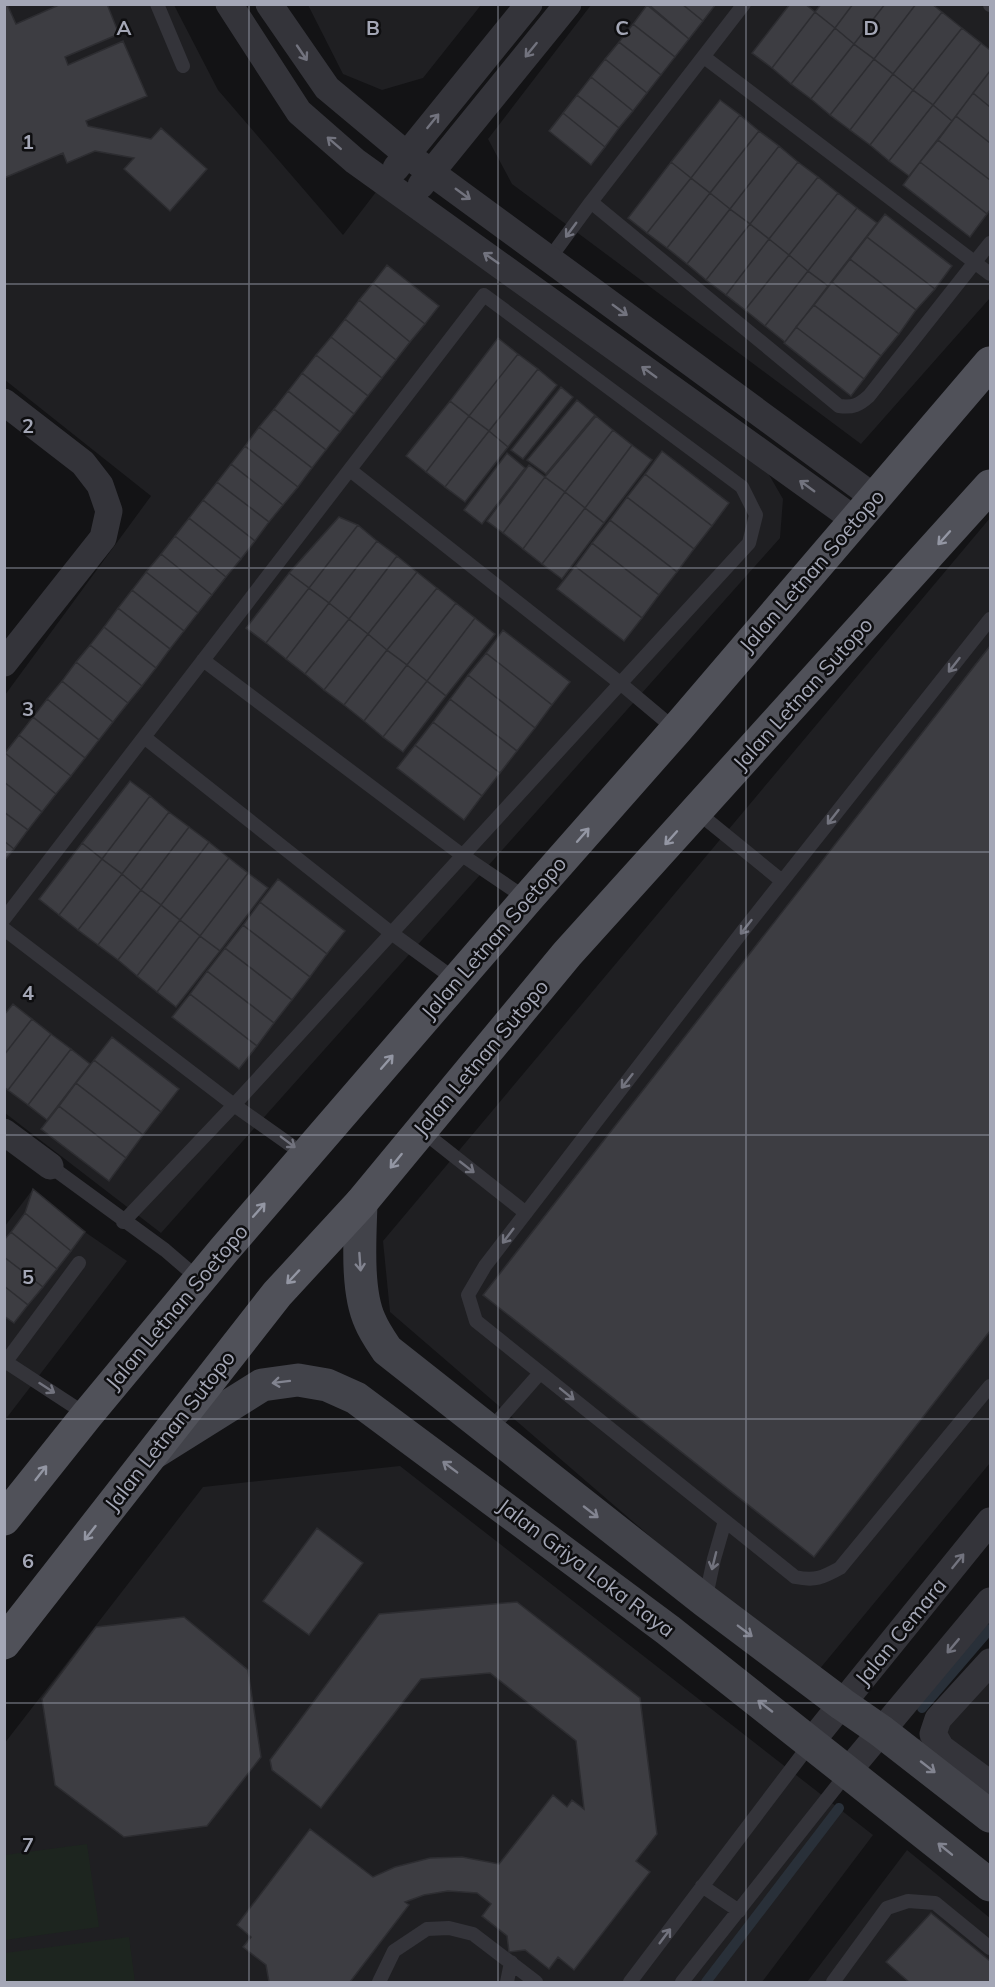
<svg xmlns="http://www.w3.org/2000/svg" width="995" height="1987" font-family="Mulish,sans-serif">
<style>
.built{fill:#1f1f22}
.green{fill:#1d251f}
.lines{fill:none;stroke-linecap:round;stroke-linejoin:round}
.stream{stroke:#293039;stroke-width:10}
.building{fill:#3d3d42;stroke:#2d2d31;stroke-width:1.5}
.service{stroke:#34343a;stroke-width:14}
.minor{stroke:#34343a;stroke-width:27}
.secondary{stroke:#42434a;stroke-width:33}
.primary{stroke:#505159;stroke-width:33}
.oneway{stroke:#72737e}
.oneway2{stroke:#9396a3}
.oneway3{stroke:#828490}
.grid{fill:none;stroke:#a4a7b6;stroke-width:1.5;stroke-opacity:0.55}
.labels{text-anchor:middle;stroke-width:5;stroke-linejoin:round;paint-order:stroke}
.street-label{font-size:21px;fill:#a4a7b6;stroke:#0e0e10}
.grid-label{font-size:20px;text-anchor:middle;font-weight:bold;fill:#a4a7b6;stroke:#0e0e10;stroke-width:5;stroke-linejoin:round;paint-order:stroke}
</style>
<rect width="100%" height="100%" fill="#131315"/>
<path class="built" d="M4,5h170l44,85 125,145 33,-43 388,274 19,33 -3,39 -619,695 -156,-120v-418l146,-199 -146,-116z
M308,5h173l-58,73 -41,12 -39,-16z
M591,5h399v293l-129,146 -349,-260 -24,-45z
M990,518v945l-177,214 -423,-365 -7,-71z
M33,1189l52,43 42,29 -122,159v-194z
M400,1466l473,369 -111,147h-757l-1,-238 199,-257z
M990,1651v147l-72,-57z
M907,1850l83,68v64h-183z"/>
<path class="green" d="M87,1844l12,83 -94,13v-85z
M129,1937l6,45h-130v-29z"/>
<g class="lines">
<path class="stream" d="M922,1708l68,-79
M706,1982l133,-174"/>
</g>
<path class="building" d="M4,4h3l9,20 45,-20h46l12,30 -54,23 3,8 55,-24 24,55 -61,25 2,5 63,13 10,-11 46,41 -37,42 -46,-42 10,-11 -39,-7 -28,12 -4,-10 -59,25z
M648,4h34l21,17 -14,18z
M682,4h34l-13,17z
M790,4h15l10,8 -43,56 -20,-15z
M821,4h32l-18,24 -20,-16z
M853,4h32l-31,40 -19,-16z
M885,4h31l-42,55 -20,-15z
M916,4h16l10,8 -49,62 -19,-15z
M647,5l42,34 -14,18 -42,-33z
M815,12l20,16 -44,56 -19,-16z
M942,12l20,16 -49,62 -20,-16z
M633,24l42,33 -14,18 -42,-33z
M835,28l19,16 -43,55 -20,-15z
M962,28l19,15 -48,62 -20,-15z
M619,42l42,33 -14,18 -42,-34z
M981,43l9,7v21l-38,50 -19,-16z
M854,44l20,15 -44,56 -19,-16z
M605,59l42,34 -14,18 -42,-34z
M874,59l19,15 -43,56 -20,-15z
M990,71v36l-17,-14z
M893,74l20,16 -43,55 -20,-15z
M591,77l42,34 -14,17 -42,-33z
M913,90l20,15 -44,56 -19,-16z
M973,93l17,14v36l-34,-27z
M577,95l42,33 -14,19 -42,-34z
M720,100l20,15 -49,63 -20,-16z
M933,105l19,16 -43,55 -20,-15z
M563,113l42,34 -14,18 -42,-34z
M740,115l19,16 -49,62 -19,-15z
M956,116l34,27v37l-52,-40z
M759,131l20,15 -49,63 -20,-16z
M938,140l52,40v30l-3,4 -67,-52z
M779,146l19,16 -48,62 -20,-15z
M671,162l20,16 -44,55 -19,-15z
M798,162l20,15 -49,62 -19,-15z
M920,162l67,52 -17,23 -67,-52z
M818,177l20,16 -49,62 -20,-16z
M691,178l19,15 -43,55 -20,-15z
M710,193l20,16 -43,55 -20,-16z
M838,193l19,15 -49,63 -19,-16z
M857,208l20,15 -49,63 -20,-15z
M730,209l20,15 -44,56 -19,-16z
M885,214l67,52 -17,23 -68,-52z
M750,224l19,15 -43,56 -20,-15z
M867,237l68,52 -19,21 -66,-51z
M769,239l20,16 -44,55 -19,-15z
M789,255l19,16 -43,55 -20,-16z
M850,259l66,51 -17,24 -67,-52z
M387,265l52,41 -14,18 -52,-41z
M808,271l20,15 -43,56 -20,-16z
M832,282l67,52 -18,22 -67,-51z
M373,283l52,41 -15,18 -51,-42z
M359,300l51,42 -14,18 -51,-41z
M814,305l67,51 -17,23 -68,-52z
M345,319l51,41 -14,18 -51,-41z
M796,327l68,52 -13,17 -67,-53z
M331,337l51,41 -14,18 -52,-41z
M498,338l20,16 -49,62 -19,-15z
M518,354l20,15 -49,62 -20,-15z
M316,355l52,41 -14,18 -52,-41z
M538,369l19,16 -49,62 -19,-16z
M302,373l52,41 -14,18 -52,-41z
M561,387l12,10 -50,62 -12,-9z
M288,391l52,41 -14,18 -52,-41z
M577,400l18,15 -49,59 -19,-14z
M450,401l19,15 -43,56 -20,-16z
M274,409l52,41 -14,18 -53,-41z
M469,416l20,15 -44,56 -19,-15z
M596,416l17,14 -48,62 -20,-15z
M259,427l53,41 -14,19 -53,-41z
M613,430l19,15 -47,63 -20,-16z
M489,431l19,16 -43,55 -20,-15z
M632,445l20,15 -48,63 -19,-15z
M245,446l53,41 -15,18 -52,-41z
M662,451l67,52 -17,23 -67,-52z
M507,453l18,15 -43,56 -18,-14z
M231,464l52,41 -14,17 -52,-40z
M529,465l16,12 -42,56 -16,-12z
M645,474l67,52 -18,23 -67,-52z
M545,477l20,15 -42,57 -20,-16z
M217,482l52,40 -14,19 -52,-41z
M565,492l20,16 -43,56 -19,-15z
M627,497l67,52 -17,23 -67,-52z
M203,500l52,41 -14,18 -52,-41z
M585,508l19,15 -42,56 -20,-15z
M339,517l19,8 -49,63 -20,-15z
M189,518l52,41 -15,18 -51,-41z
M610,520l67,52 -18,23 -67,-52z
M358,525l19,16 -48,62 -20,-15z
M175,536l51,41 -14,18 -51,-41z
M377,541l20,15 -48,63 -20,-16z
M592,543l67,52 -17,23 -67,-52z
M161,554l51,41 -14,18 -52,-41z
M397,556l20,16 -49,62 -19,-15z
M575,566l67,52 -18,23 -67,-52z
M146,572l52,41 -14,18 -52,-41z
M417,572l20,16 -50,62 -19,-16z
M289,573l20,15 -43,55 -20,-15z
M309,588l20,15 -43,56 -20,-16z
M437,588l19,15 -49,62 -20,-15z
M132,590l52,41 -14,18 -52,-41z
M329,603l20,16 -44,55 -19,-15z
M456,603l19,15 -48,63 -20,-16z
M118,608l52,41 -14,19 -52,-41z
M475,618l20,16 -49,62 -19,-15z
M349,619l19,15 -44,56 -19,-16z
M104,627l52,41 -14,18 -52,-41z
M503,630l67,52 -18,23 -66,-52z
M368,634l19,16 -43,55 -20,-15z
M90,645l52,41 -14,17 -52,-41z
M990,646v685l-176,226 -331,-262z
M387,650l20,15 -43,56 -20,-16z
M486,653l66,52 -17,23 -67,-53z
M76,662l52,41 -15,19 -51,-41z
M407,665l20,16 -44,56 -19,-16z
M468,675l67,53 -18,23 -67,-52z
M62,681l51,41 -14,18 -52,-41z
M427,681l19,15 -43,56 -20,-15z
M47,699l52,41 -14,18 -52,-41z
M450,699l67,52 -17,22 -67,-51z
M33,717l52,41 -14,18 -52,-41z
M433,722l67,51 -18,23 -67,-51z
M19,735l52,41 -15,18 -51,-41z
M415,745l67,51 -18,24 -67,-52z
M5,753l51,41 -14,18 -38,-30z
M130,781l20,15 -48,63 -20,-16z
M4,782l38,30 -14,18 -24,-18z
M150,796l19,16 -47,62 -20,-15z
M4,812l24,18 -14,19 -10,-8z
M169,812l20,15 -48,63 -19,-16z
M189,827l20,15 -48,63 -20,-15z
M4,841l10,8 -10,12z
M209,842l20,16 -49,62 -19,-15z
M82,843l20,16 -43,56 -20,-16z
M229,858l19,15 -48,63 -20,-16z
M102,859l20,15 -44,56 -19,-15z
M248,873l20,15 -48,63 -20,-15z
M122,874l19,16 -43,55 -20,-15z
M278,879l67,52 -18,23 -67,-52z
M141,890l20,15 -43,55 -20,-15z
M260,902l67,52 -17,23 -67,-52z
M161,905l19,15 -43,56 -19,-16z
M180,920l20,16 -43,56 -20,-16z
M243,925l67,52 -18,23 -67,-52z
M200,936l20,15 -44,56 -19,-15z
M225,948l67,52 -18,23 -67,-52z
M207,971l67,52 -17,23 -67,-52z
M190,994l67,52 -18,23 -67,-52z
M13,1004l19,15 -28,36v-40z
M32,1019l19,15 -43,56 -4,-3v-32z
M51,1034l20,15 -43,56 -20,-15z
M112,1037l67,52 -18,23 -67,-52z
M71,1049l19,15 -43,56 -19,-15z
M94,1060l67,52 -18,23 -67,-52z
M76,1083l67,52 -17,23 -67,-52z
M59,1106l67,52 -17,23 -68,-52z
M33,1189l52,43 -14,19 -46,-38z
M25,1213l46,38 -14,18 -46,-37z
M11,1232l46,37 -14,18 -39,-30v-17z
M4,1257l39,30 -15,18 -24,-19z
M4,1286l24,19 -14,18 -10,-7z
M317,1528l46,35 -54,72 -46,-34z
M517,1602l123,96 17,136 -21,27 14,11 -76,98 -16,-13 -9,12 -24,-19 -16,2 -2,-16 -25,-20 9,-12 -14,-11 -29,-2 -24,4 -19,7 4,3 -59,77h-81l-3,-17 -23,-18 8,-10 -14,-12 73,-96 63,48 22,-10 35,-9 32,-1 37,7 54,-69 14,12 5,-7 12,9 -8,-68 -86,-68 -69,6 -100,129 -49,-38 -2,-10 109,-146z
M184,1617l64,53 13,87 -54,69 -83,11 -69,-52 -13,-86 54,-72z
M931,1913l59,48v21h-81l-23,-20z"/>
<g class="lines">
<path class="service" d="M157,4l26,62
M990,4v1
M704,57l286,217
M591,202l248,204c14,2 20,-1 30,-10l121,-153
M550,258l41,-56 153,-198
M350,470l270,213 56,47
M990,619l-248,313 -257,334 -17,29 8,26 319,256c20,4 27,1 45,-9l150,-182
M203,660l259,195 65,44
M144,737l246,195 67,49
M696,811l86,70
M4,919l480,-624 258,192 14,28 -7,28 -515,562 -111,117
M4,929l230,176 72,51
M421,1130l105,83
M50,1166l115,84 35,30
M6,1362l81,53
M4,1364l75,-101
M489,1431l51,-58
M705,1601l9,-42 11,-38
M702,1886l37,25
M379,1982l15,-31 33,-22 22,-1 24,6 63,48
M507,1982l4,-20
M630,1982l181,-239
M682,1982l166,-210
M833,1982l54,-74 21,-7 27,2 55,45"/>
<path class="minor" d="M229,4l70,108 56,49 500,359
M269,4l58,84 79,66 469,344
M396,168l133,-164
M421,185l147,-181
M4,402l79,61 17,22 9,26 -6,27 -99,125
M4,1132l46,34
M990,1662l-52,57 -5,15 8,14 49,36
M811,1742l179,-221
M848,1771l142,-170"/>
<path class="secondary" d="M361,1203c-1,34 -5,88 9,118 4,10 11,20 17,29l318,251 137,103 39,27 109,85
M155,1452l107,-67 36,-5 29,5 29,13 312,232 322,255"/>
<path class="primary" d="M4,1519l83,-104 137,-165 303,-351 149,-169 314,-367
M4,1643l273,-349 84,-91 206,-249 423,-468"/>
</g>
<defs><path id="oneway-shaft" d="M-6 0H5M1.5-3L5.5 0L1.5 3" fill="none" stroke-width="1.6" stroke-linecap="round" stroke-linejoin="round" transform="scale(1.5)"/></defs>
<g class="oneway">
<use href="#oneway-shaft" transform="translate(531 50) rotate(129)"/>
<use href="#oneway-shaft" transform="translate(302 53) rotate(56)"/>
<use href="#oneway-shaft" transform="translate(433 121) rotate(-51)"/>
<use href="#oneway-shaft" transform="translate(334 143) rotate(-139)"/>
<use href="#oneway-shaft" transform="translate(463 194) rotate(36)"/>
<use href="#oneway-shaft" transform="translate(571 230) rotate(126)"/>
<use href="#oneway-shaft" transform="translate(491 258) rotate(-145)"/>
<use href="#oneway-shaft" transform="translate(620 310) rotate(36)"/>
<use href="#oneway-shaft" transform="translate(649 372) rotate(-144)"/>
<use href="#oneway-shaft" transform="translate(807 486) rotate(-144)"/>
<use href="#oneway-shaft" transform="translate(954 665) rotate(128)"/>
<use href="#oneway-shaft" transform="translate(833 817) rotate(128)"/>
<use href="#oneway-shaft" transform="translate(746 927) rotate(128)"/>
<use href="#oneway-shaft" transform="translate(627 1081) rotate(128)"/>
<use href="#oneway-shaft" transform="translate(288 1142) rotate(37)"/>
<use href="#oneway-shaft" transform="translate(467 1167) rotate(38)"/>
<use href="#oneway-shaft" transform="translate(508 1236) rotate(127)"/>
<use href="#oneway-shaft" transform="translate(47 1388) rotate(33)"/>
<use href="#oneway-shaft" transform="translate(567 1394) rotate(39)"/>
<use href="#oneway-shaft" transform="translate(714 1561) rotate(104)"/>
<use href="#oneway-shaft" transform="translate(958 1561) rotate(-51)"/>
<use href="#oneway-shaft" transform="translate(953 1646) rotate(130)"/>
<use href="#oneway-shaft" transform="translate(665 1936) rotate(-53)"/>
</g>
<g class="oneway2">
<use href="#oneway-shaft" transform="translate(944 538) rotate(132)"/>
<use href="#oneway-shaft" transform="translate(583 835) rotate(-49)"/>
<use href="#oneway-shaft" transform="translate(671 838) rotate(132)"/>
<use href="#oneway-shaft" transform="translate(387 1062) rotate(-49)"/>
<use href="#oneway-shaft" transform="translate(396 1161) rotate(129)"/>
<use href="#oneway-shaft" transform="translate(259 1210) rotate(-49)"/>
<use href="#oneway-shaft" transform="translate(293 1277) rotate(133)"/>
<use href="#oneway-shaft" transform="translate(41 1473) rotate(-52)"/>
<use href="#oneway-shaft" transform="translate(90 1533) rotate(128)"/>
</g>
<g class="oneway3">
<use href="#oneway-shaft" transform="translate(360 1262) rotate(86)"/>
<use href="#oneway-shaft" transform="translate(281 1382) rotate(173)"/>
<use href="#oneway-shaft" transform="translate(450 1467) rotate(-143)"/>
<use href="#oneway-shaft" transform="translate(591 1512) rotate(38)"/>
<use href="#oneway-shaft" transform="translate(745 1631) rotate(37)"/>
<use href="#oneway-shaft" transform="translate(765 1706) rotate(-142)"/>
<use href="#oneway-shaft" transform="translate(928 1767) rotate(38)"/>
<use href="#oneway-shaft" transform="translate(945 1849) rotate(-141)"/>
</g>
<path class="grid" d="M249,4v1978M498,4v1978M746,4v1978M4,284h986M4,568h986M4,852h986M4,1135h986M4,1419h986M4,1703h986"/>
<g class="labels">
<g class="street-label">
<text transform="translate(812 571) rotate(-49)" y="7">Jalan Letnan Soetopo</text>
<text transform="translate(803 694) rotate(-48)" y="7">Jalan Letnan Sutopo</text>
<text transform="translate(494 938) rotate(-49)" y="7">Jalan Letnan Soetopo</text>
<text transform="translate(481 1058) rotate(-50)" y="7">Jalan Letnan Sutopo</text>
<text transform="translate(177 1307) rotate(-50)" y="7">Jalan Letnan Soetopo</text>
<text transform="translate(170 1431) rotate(-52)" y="7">Jalan Letnan Sutopo</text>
<text transform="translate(586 1568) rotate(37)" y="7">Jalan Griya Loka Raya</text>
<text transform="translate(901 1632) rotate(-51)" y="7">Jalan Cemara</text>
</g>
</g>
<g class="grid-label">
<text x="124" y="35">A</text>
<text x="373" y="35">B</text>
<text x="622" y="35">C</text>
<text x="871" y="35">D</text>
<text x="28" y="149">1</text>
<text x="28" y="433">2</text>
<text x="28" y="716">3</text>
<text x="28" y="1000">4</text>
<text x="28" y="1284">5</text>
<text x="28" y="1568">6</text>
<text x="28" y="1852">7</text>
</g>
<rect width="995" height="1987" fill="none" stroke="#a4a7b6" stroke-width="12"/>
</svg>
